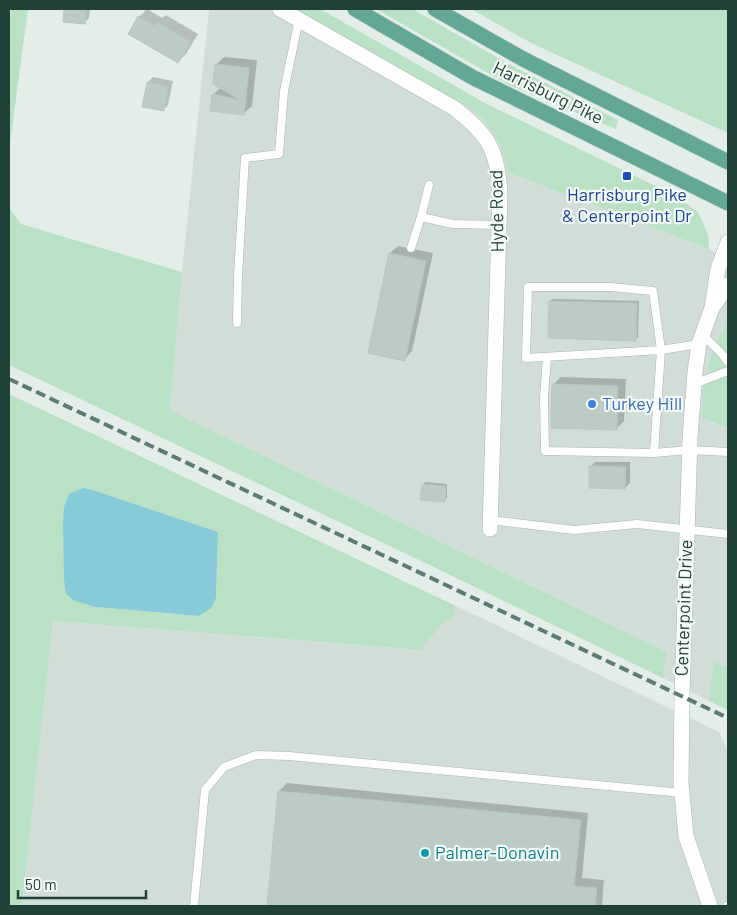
<svg xmlns="http://www.w3.org/2000/svg" width="737" height="915" font-family="Barlow,sans-serif">
<style>
.built{fill:#d1ded8}
.green{fill:#bae1c4;fill-rule:evenodd}
.water{fill:#86cbd7}
.shadow{fill:#0003}
.building{fill:#baccc5;stroke:#b4c8c0}
.lines{fill:none;stroke-linecap:round;stroke-linejoin:round}
.lane-casing{stroke:#a5b7b0;stroke-width:9}
.street-casing{stroke:#a5b7b0;stroke-width:16}
.primary-casing{stroke:#c1cac7;stroke-width:16}
.lane{stroke:#fff;stroke-width:8}
.street{stroke:#fff;stroke-width:15}
.primary{stroke:#63a796;stroke-width:15}
.rail{stroke:#5b7c73;stroke-width:4;stroke-dasharray:10 5;stroke-linecap:butt}
.transit-dot{fill:#1a4fb4;stroke:#f4faf7;stroke-width:2}
.shop-dot{fill:#3f7fe0;stroke:#f4faf7;stroke-width:2}
.culture-dot{fill:#0f9aa8;stroke:#f4faf7;stroke-width:2}
.labels{text-anchor:middle;stroke-width:4.5;stroke-linejoin:round;paint-order:stroke}
.street-label{font-size:18px;fill:#214138;stroke:#f4faf7}
.transit-label{font-size:18px;fill:#164399;stroke:#f4faf7}
.shop-label{font-size:18px;fill:#366cbe;stroke:#f4faf7;text-anchor:start}
.culture-label{font-size:18px;fill:#0d838f;stroke:#f4faf7;text-anchor:start}
</style>
<rect width="100%" height="100%" fill="#e3eee9"/>
<path class="built" d="M209,9h86l174,99 16,13 16,26 8,26 200,76 19,11v61l-14,25 -3,76 17,7v239l-15,-7 -4,40 -46,-23 4,-26 -497,-242 12,-138z
M454,605l265,127 9,20v154h-706l31,-285 367,29 23,-28 12,-4z"/>
<path class="green" d="M11,9h17l-19,142v-125z
M295,9h25l165,94 189,92 24,17 10,22 1,15 -200,-76 -8,-26 -16,-26 -16,-13z
M376,9h36l106,60 100,51 -2,9 -107,-44z
M471,9h257v124l-195,-89z
M9,207l12,17 161,48 -12,138 497,242 -4,26 -244,-118 -410,-195z
M728,321v108l-26,-12 1,-28 11,-43z
M9,394l445,211 1,13 -12,4 -22,28 -368,-29 -31,285h-13zM83,488l10,2 125,42 -2,66 -17,18 -103,-9 -18,-5 -5,-2 -7,-6z
M713,661l15,7v42l-19,-9z"/>
<path class="water" d="M83,488l10,2 125,42 -2,66 -5,10 -12,8 -103,-9 -18,-5 -5,-2 -7,-6 -2,-15 -1,-57 1,-15 5,-13z"/>
<path class="shadow" d="M65,9h25l-1,9 -5,5 -20,-2z
M147,9l15,9 4,-3 32,19 -12,20 -8,8 -39,-45z
M224,57l33,3 -5,46 -8,7 -31,-18 8,-8 -5,-22z
M153,77l20,4 -5,24 -5,5 -15,-28z
M398,246l35,7 -21,98 -7,8 -15,-106z
M552,299l87,2 -1,36 -2,2 -86,-38z
M561,377l65,2 -2,42 -7,7 -64,-43z
M595,462h35v21l-5,5 -35,-21z
M425,482l22,2v14l-3,2 -21,-15z
M287,783l301,30 -6,65 22,2 -2,26h-334l11,-115z"/>
<path class="building" d="M64,9h22l-1,15 -22,-2z
M138,16l17,10 2,-4 34,20 -13,21 -50,-29z
M215,64l34,4 -5,47 -34,-4 2,-17 28,6 -27,-16z
M147,82l21,4 -4,25 -22,-4z
M389,253l37,8 -21,100 -37,-8z
M549,301l88,2 -1,38 -88,-3z
M552,384l66,2 -1,44 -66,-2z
M589,466l37,1 -1,22 -36,-1z
M422,484l24,2 -1,16 -25,-2z
M278,791l303,29 -7,66 23,2 -2,18h-328z"/>
<g class="lines">
<defs>
<path id="lane" d="M421,217l8,-32
M411,248l10,-31 32,7 46,1
M237,323l1,-48 7,-117 34,-4 5,-63 15,-72
M703,335l19,19 6,8
M547,357l-3,41 1,53 109,2 7,-103 -135,8 2,-71h82l43,4 8,59 38,-6
M694,384l34,-13
M654,453l35,-3 39,2
M490,520l84,10 63,-6 91,10
M194,906l11,-116 19,-23 32,-12 33,1 393,37
M727,906h1"/>
<path id="street" d="M280,9l174,99c34,26 44,42 46,86l-10,335
M714,305l14,-20
M710,906l-24,-70 -5,-53 1,-87 8,-258 5,-66 4,-28 13,-36 6,-39 10,-27"/>
<path id="primary" d="M355,9l117,68 256,126
M435,9l88,50 205,103"/>
</defs>
<use href="#lane" class="lane-casing"/>
<use href="#street" class="street-casing"/>
<use href="#primary" class="primary-casing"/>
<use href="#lane" class="lane"/>
<use href="#street" class="street"/>
<use href="#primary" class="primary"/>
<path class="rail" d="M9,379l719,339"/>
</g>
<rect class="transit-dot" x="622" y="171" width="10" height="10" rx="2.5"/>
<circle class="shop-dot" cx="592" cy="404" r="5"/>
<circle class="culture-dot" cx="425" cy="853" r="5"/>
<g class="labels">
<g class="street-label">
<text transform="translate(548 93) rotate(26)" y="6">Harrisburg Pike</text>
<text transform="translate(497 211) rotate(-91)" y="6">Hyde Road</text>
<text transform="translate(684 608) rotate(-88)" y="6">Centerpoint Drive</text>
</g>
<g class="transit-label">
<text x="627" y="201">Harrisburg Pike<tspan x="627" dy="21">&amp; Centerpoint Dr</tspan></text>
</g>
<g class="shop-label">
<text x="602" y="410">Turkey Hill</text>
</g>
<g class="culture-label">
<text x="435" y="859">Palmer-Donavin</text>
</g>
</g>
<rect width="737" height="915" fill="none" stroke="#214138" stroke-width="20"/>
<path d="M18 890v8h128v-8" fill="none" stroke="#214138" stroke-width="2.5"/>
<text x="25" y="890" font-size="15" fill="#214138" stroke="#f4faf7" stroke-width="4" paint-order="stroke">50 m</text>
</svg>
